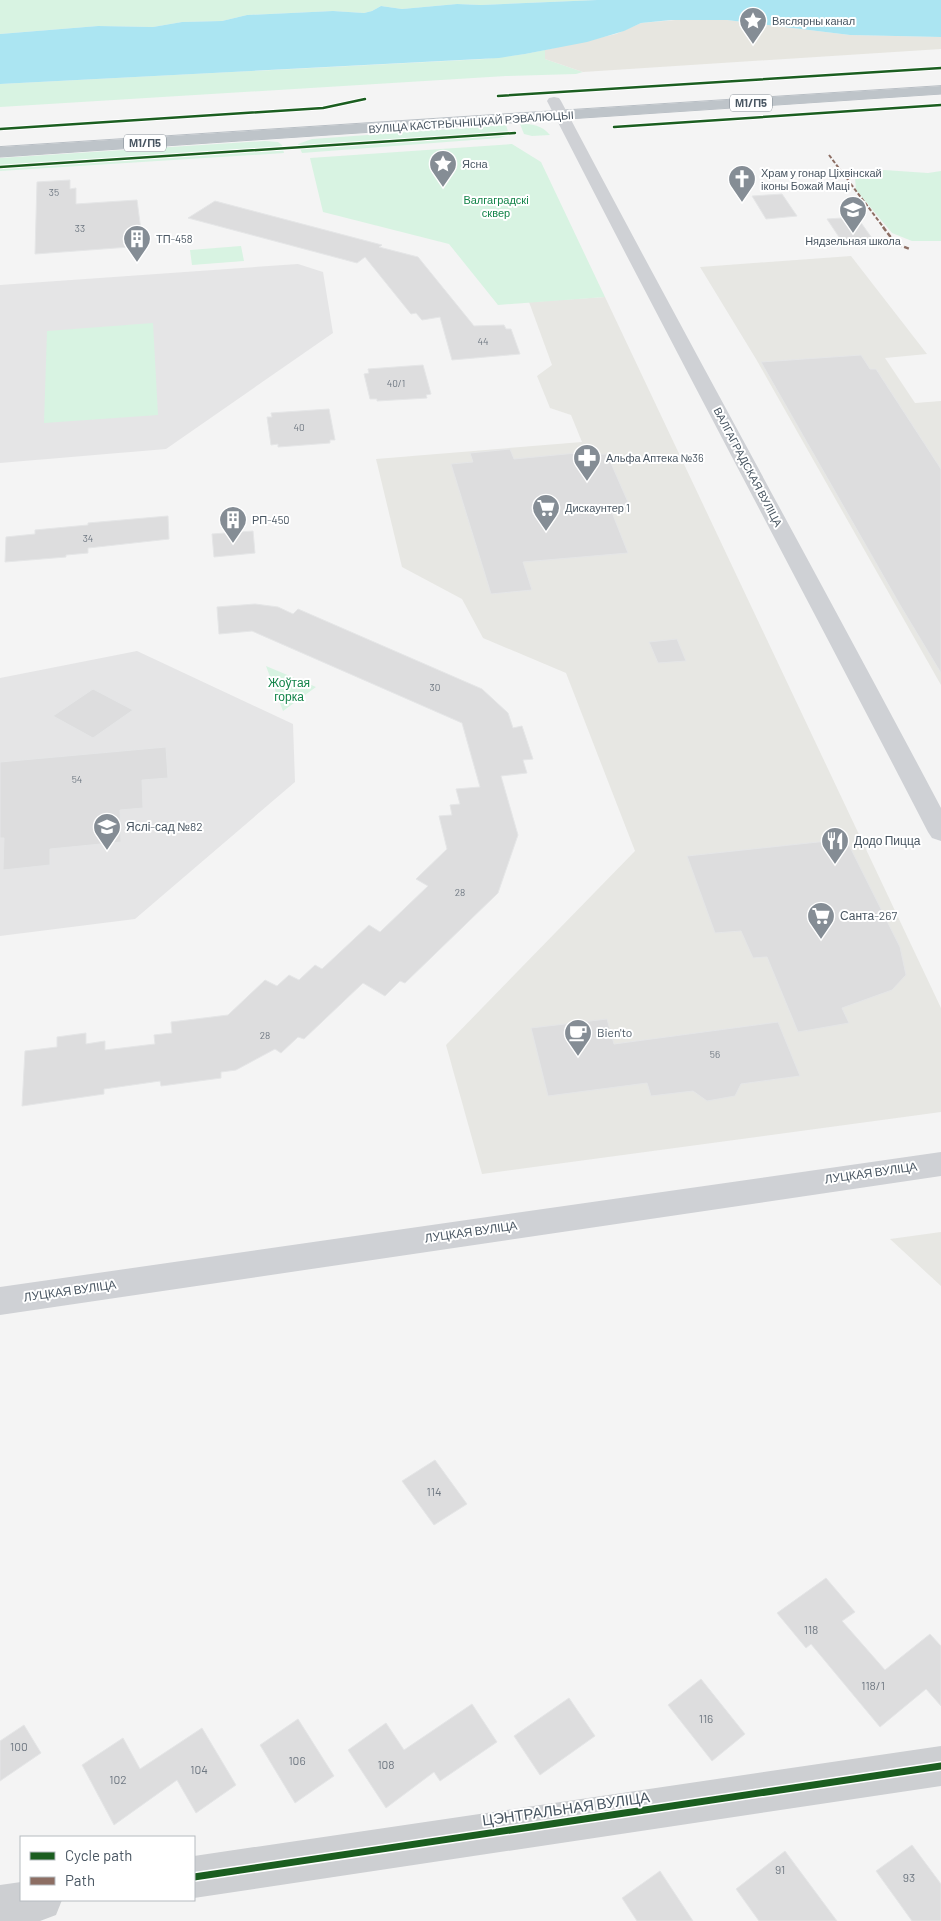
<svg xmlns="http://www.w3.org/2000/svg" width="941" height="1921" font-family="Barlow,sans-serif">
<style>
.commercial{fill:#e7e7e3}
.education{fill:#e5e5e6}
.green{fill:#d8f3e2}
.sand{fill:#e7e6e0}
.water{fill:#abe5f2}
.building{fill:#ddddde;stroke:#e5e6e7}
.lines{fill:none;stroke-linecap:round;stroke-linejoin:round}
.highway-casing{stroke:#b8bec4;stroke-width:1}
.street{fill:#cdcfd2;fill-rule:evenodd}
.secondary{fill:#cfd1d5;fill-rule:evenodd}
.highway{fill:#bec4c9;fill-rule:evenodd}
.quiet-far1{stroke:#8d6e63;stroke-width:2;stroke-dasharray:4 2;stroke-linecap:butt}
.quiet{stroke:#8d6e63;stroke-width:2.5;stroke-dasharray:5 2.5;stroke-linecap:butt}
.cycleway-far1-casing{stroke:#fff;stroke-width:4.5}
.cycleway-casing{stroke:#fff;stroke-width:10}
.cycleway-far1{stroke:#1b5e20;stroke-width:2.5}
.cycleway{stroke:#1b5e20;stroke-width:7}
.labels{text-anchor:middle;stroke-width:4;stroke-linejoin:round;paint-order:stroke}
.number-label{font-size:10px;fill:#6f7882}
.far-poi-label{font-size:11px;fill:#495662;stroke:#fff;text-anchor:start}
.shield{fill:#fff;stroke:#808991;stroke-width:1}
.shield-label{font-size:11px;font-weight:bold;fill:#495662}
.far-street-label{font-size:11px;fill:#495662;stroke:#fff}
.far-park-label{font-size:11px;fill:#138449;stroke:#fff}
.park-label{font-size:12px;fill:#138449;stroke:#fff}
.poi-label{font-size:12px;fill:#495662;stroke:#fff;text-anchor:start}
.street-label{font-size:12px;fill:#495662;stroke:#fff}
.near-number-label{font-size:12px;fill:#6f7882}
.near-street-label{font-size:15px;fill:#495662;stroke:#fff}
</style>
<rect width="100%" height="100%" fill="#f4f4f4"/>
<path class="commercial" d="M851,256l76,98 -42,4 30,45 26,-2v284l-185,-326 -56,-92z
M605,297l336,711v104l-459,62 -36,-129 189,-194 -69,-178 -83,-35 -21,-39 -60,-32 -26,-108 206,-17 -11,-27 -21,-7 -13,-32 15,-11 -23,-63z
M941,1232v54l-51,-47z"/>
<path class="education" d="M298,264l25,8 10,61 -167,116 -166,14v-178z
M137,651l156,73 2,58 -160,137 -135,17v-258z"/>
<path class="green" d="M0,0h597l-116,5 -24,-1 -55,5 -21,-3 -9,5 -8,2 -31,-2 -86,4 -25,6 -40,1 -29,5 -55,-1 -98,8z
M545,50v9l38,13 -7,2 -70,2 -506,31v-23l485,-25 40,-5z
M520,124c12,0 22,1 30,11l-18,1 -8,-2z
M506,125l3,10 -10,3 -197,15 -4,-9 14,-5z
M265,141l13,1 4,3 2,8 -284,18v-13z
M512,144l29,18 64,135 -107,8 -49,-61 -126,-32 -13,-54z
M884,170l44,3 13,-2v70h-29l-20,-8 -36,-43 -1,-12 5,-5z
M241,246l3,15 -52,4 -2,-15z
M153,323l5,92 -114,8 3,-92z
M266,666l50,21 -33,24z"/>
<path class="sand" d="M687,19l40,1 123,15 91,2v12l-358,23 -38,-13v-9l71,-16 25,-11z"/>
<path class="water" d="M597,0h344v37l-91,-2 -123,-15h-56l-30,3 -17,8 -37,11 -62,12 -26,4 -499,26v-50l98,-8 55,1 29,-5 40,-1 25,-6 86,-4 31,2 8,-2 9,-5 21,3 55,-5 24,1z"/>
<path class="building" d="M70,180v9l6,-1v16l61,-4 6,46 -108,8 2,-72z
M782,194l15,22 -31,3 -14,-23z
M215,201l167,44 -3,2 39,10 56,69 30,-1 2,4h5l9,25 -68,6 -12,-43 -18,3 -6,-7 -5,1 -46,-57 -8,6 -169,-45z
M857,217l17,24 -31,2 -16,-24z
M861,355l9,14h6l65,100v204l-41,-68 -139,-243z
M423,365l8,29 -5,1 1,3 -50,3v-2h-7l-6,-25 5,-1 -1,-4z
M329,409l6,31h-5v3l-52,4v-3l-7,1 -4,-28h5l-1,-4z
M510,449l4,10 73,-7 1,3 19,-1 24,55 -20,1 17,43 -105,9 9,28 -41,4 -40,-130 22,-2 -3,-9z
M168,516l1,23 -81,9v5l-22,2v2l-61,5 1,-25 29,-3v-4l53,-5v-2z
M253,531l2,22 -41,4 -2,-23z
M255,604l23,3 15,7 5,-5 184,80 26,24 5,15 9,-2 11,33 -10,1 4,13 -26,3 17,59 -20,58 -93,90 -5,-2 -15,15 -22,-13 -59,56 -6,-2 -17,16 -6,-4 -39,21 -15,2v6l-60,8 -1,-5 -56,8v5l-82,12 3,-55 32,-4v-10l29,-4v11l19,-3v9l50,-6 -1,-9 18,-2 -1,-11 57,-7 37,-35 12,6 12,-11 10,5 16,-15 7,4 47,-44 11,7 48,-46 -12,-7 31,-30 -8,-33 13,-1 -2,-10 10,-1 -4,-15 24,-2 -18,-64 -210,-92 -33,3 -2,-27z
M677,639l9,22 -28,2 -9,-21z
M93,689l40,21 -40,28 -40,-22z
M166,747l2,31 -26,2 1,28 -23,2 1,32 -71,7v16l-47,5 1,-32h-4v-76z
M846,839l54,108 6,28 -14,15 -50,18 7,15 -51,9 -31,-75 -14,1 -12,-27 -26,2 -28,-77z
M607,1019l7,25 164,-22 22,54 -59,8 -6,12 -28,5 -14,-10 -42,5 -4,-13 -99,13 -17,-68z
M435,1460l32,44 -33,21 -32,-44z
M826,1578l29,34 -13,9 43,49 45,-36 11,12v60l-15,-17 -46,38 -69,-83 -5,4 -29,-35z
M701,1679l44,55 -33,27 -44,-56z
M569,1698l26,38 -55,39 -26,-39z
M472,1704l25,38 -57,39 -6,-9 -48,36 -38,-58 38,-27 18,27z
M298,1719l36,57 -39,27 -35,-58z
M24,1725l17,28 -41,28v-40z
M202,1728l34,57 -40,28 -19,-33 -63,45 -32,-60 41,-27 17,31z
M912,1845l29,39v37h-29l-36,-50z
M785,1851l52,70h-78l-23,-32z
M660,1871l33,50h-56l-15,-23z"/>
<g class="lines">
<defs>
<path id="highway" d="M941,86v8l-941,63v-10z"/>
</defs>
<use href="#highway" class="highway-casing"/>
<path class="street" d="M941,1746v40l-747,112v-42z
M21,1882v18h41l-6,15 -16,6h-40v-36z"/>
<path class="secondary" d="M554,97l5,1 2,3c125,237 255,471 380,707v33l-9,-3 -4,-6c-126,-244 -256,-486 -381,-731l2,-3z
M941,1152v24l-941,139v-28z"/>
<use href="#highway" class="highway"/>
<path class="quiet-far1" d="M829,155l55,73"/>
<path class="quiet" d="M883,227l13,17 14,5"/>
<defs>
<path id="cycleway-far1" d="M498,96l443,-28
M614,127l327,-22
M0,129l323,-21 42,-9
M0,167l515,-34"/>
<path id="cycleway" d="M194,1877l747,-111"/>
</defs>
<use href="#cycleway-far1" class="cycleway-far1-casing"/>
<use href="#cycleway" class="cycleway-casing"/>
<use href="#cycleway-far1" class="cycleway-far1"/>
<use href="#cycleway" class="cycleway"/>
</g>
<defs>
<symbol id="sight-pin" viewBox="-11 -11 22 30"><path d="M0 17L-7.5 6A9.5 9.5 0 1 1 7.5 6Z" fill="#858d95" stroke="#fff"/><path d="M0-6L1.8-2.2L6-1.7L2.9 1.2L3.7 5.4L0 3.3L-3.7 5.4L-2.9 1.2L-6-1.7L-1.8-2.2Z" fill="#fff"/></symbol>
<symbol id="church-pin" viewBox="-11 -11 22 30"><path d="M0 17L-7.5 6A9.5 9.5 0 1 1 7.5 6Z" fill="#858d95" stroke="#fff"/><path d="M-1.2-6h2.4v3.5h3.3v2.4h-3.3V6h-2.4V-.1h-3.3v-2.4h3.3Z" fill="#fff"/></symbol>
<symbol id="school-pin" viewBox="-11 -11 22 30"><path d="M0 17L-7.5 6A9.5 9.5 0 1 1 7.5 6Z" fill="#858d95" stroke="#fff"/><path d="M0-5L7-2L0 1L-7-2ZM-4 1L0 2.5L4 1V4Q0 6-4 4Z" fill="#fff"/></symbol>
<symbol id="building-pin" viewBox="-11 -11 22 30"><path d="M0 17L-7.5 6A9.5 9.5 0 1 1 7.5 6Z" fill="#858d95" stroke="#fff"/><path d="M-4-6H4V6H1V3H-1V6H-4ZM-2.5-4.3h1.7v1.8h-1.7ZM.8-4.3h1.7v1.8H.8ZM-2.5-1h1.7V.8h-1.7ZM.8-1h1.7V.8H.8Z" fill="#fff"/></symbol>
<symbol id="pharmacy-pin" viewBox="-11 -11 22 30"><path d="M0 17L-7.5 6A9.5 9.5 0 1 1 7.5 6Z" fill="#858d95" stroke="#fff"/><path d="M-2-6h4v4h4v4h-4v4h-4v-4h-4v-4h4Z" fill="#fff"/></symbol>
<symbol id="supermarket-pin" viewBox="-11 -11 22 30"><path d="M0 17L-7.5 6A9.5 9.5 0 1 1 7.5 6Z" fill="#858d95" stroke="#fff"/><path d="M-6-5.5h2.5l.6 2H6L4.5 2H-2.5L-4.4-4H-6ZM-1.5 3.2a1.3 1.3 0 1 0 .1 0ZM3 3.2a1.3 1.3 0 1 0 .1 0Z" fill="#fff"/></symbol>
<symbol id="restaurant-pin" viewBox="-11 -11 22 30"><path d="M0 17L-7.5 6A9.5 9.5 0 1 1 7.5 6Z" fill="#858d95" stroke="#fff"/><path d="M-5-6h1v4h1v-4h1v4h1v-4h1v5L-1.5 .5V6h-2V.5L-5-1ZM5-6V6H3V1.5H1.5Q1.5-4 5-6Z" fill="#fff"/></symbol>
<symbol id="cafe-pin" viewBox="-11 -11 22 30"><path d="M0 17L-7.5 6A9.5 9.5 0 1 1 7.5 6Z" fill="#858d95" stroke="#fff"/><path d="M-5.5-4.5H6V0H3Q3 3.5 0 3.5H-2.5Q-5.5 3.5-5.5 0ZM3-3.2v2h1.7v-2ZM-6 4.5H4V6H-6Z" fill="#fff"/></symbol>
</defs>
<g fill-rule="evenodd">
<use href="#sight-pin" x="737" y="5" width="32" height="43"/>
<use href="#sight-pin" x="427" y="148" width="32" height="43"/>
<use href="#church-pin" x="726" y="163" width="32" height="43"/>
<use href="#school-pin" x="837" y="194" width="32" height="43"/>
<use href="#building-pin" x="121" y="223" width="32" height="43"/>
<use href="#pharmacy-pin" x="571" y="442" width="32" height="43"/>
<use href="#supermarket-pin" x="530" y="492" width="32" height="43"/>
<use href="#building-pin" x="217" y="504" width="32" height="43"/>
<use href="#school-pin" x="91" y="811" width="32" height="43"/>
<use href="#restaurant-pin" x="819" y="825" width="32" height="43"/>
<use href="#supermarket-pin" x="805" y="900" width="32" height="43"/>
<use href="#cafe-pin" x="562" y="1017" width="32" height="43"/>
</g>
<g class="labels">
<g class="number-label">
<text x="54" y="196">35</text>
<text x="80" y="232">33</text>
<text x="483" y="345">44</text>
<text x="396" y="387">40/1</text>
<text x="299" y="431">40</text>
<text x="88" y="542">34</text>
<text x="435" y="691">30</text>
<text x="77" y="783">54</text>
<text x="460" y="896">28</text>
<text x="265" y="1039">28</text>
<text x="715" y="1058">56</text>
</g>
<g class="far-poi-label">
<text x="772" y="25">Вяслярны канал</text>
<text x="462" y="168">Ясна</text>
<text x="761" y="177">Храм у гонар Ціхвінскай<tspan x="761" dy="13">іконы Божай Маці</tspan></text>
<text x="156" y="243">ТП-458</text>
<text x="853" y="245" text-anchor="middle">Нядзельная школа</text>
<text x="606" y="462">Альфа Аптека №36</text>
<text x="565" y="512">Дискаунтер 1</text>
<text x="252" y="524">РП-450</text>
</g>
<g class="shield">
<rect x="730" y="94.5" width="42" height="17" rx="4"/>
<rect x="124" y="134.5" width="42" height="17" rx="4"/>
</g>
<g class="shield-label">
<text x="751" y="107">М1/П5</text>
<text x="145" y="147">М1/П5</text>
</g>
<g class="far-street-label">
<text transform="translate(471 122) rotate(-4)" y="4">ВУЛІЦА КАСТРЫЧНІЦКАЙ РЭВАЛЮЦЫІ</text>
<text transform="translate(748 467) rotate(62)" y="4">ВАЛГАГРАДСКАЯ ВУЛІЦА</text>
</g>
<g class="far-park-label">
<text x="496" y="204">Валгаградскі<tspan x="496" dy="13">сквер</tspan></text>
</g>
<g class="park-label">
<text x="289" y="687">Жоўтая<tspan x="289" dy="14">горка</tspan></text>
</g>
<g class="poi-label">
<text x="126" y="831">Яслі-сад №82</text>
<text x="854" y="845">Додо Пицца</text>
<text x="840" y="920">Санта-267</text>
<text x="597" y="1037">Bien'to</text>
</g>
<g class="street-label">
<text transform="translate(871 1173) rotate(-8)" y="4">ЛУЦКАЯ ВУЛІЦА</text>
<text transform="translate(471 1232) rotate(-8)" y="4">ЛУЦКАЯ ВУЛІЦА</text>
<text transform="translate(70 1291) rotate(-8)" y="4">ЛУЦКАЯ ВУЛІЦА</text>
</g>
<g class="near-number-label">
<text x="434" y="1496">114</text>
<text x="811" y="1634">118</text>
<text x="873" y="1690">118/1</text>
<text x="706" y="1723">116</text>
<text x="19" y="1751">100</text>
<text x="297" y="1765">106</text>
<text x="386" y="1769">108</text>
<text x="199" y="1774">104</text>
<text x="118" y="1784">102</text>
<text x="780" y="1874">91</text>
<text x="909" y="1882">93</text>
</g>
<g class="near-street-label">
<text transform="translate(566 1809) rotate(-8)" y="5">ЦЭНТРАЛЬНАЯ ВУЛІЦА</text>
</g>
</g>
<rect x="20" y="1836" width="175" height="65" fill="#ffffff" stroke="#b6bbc0"/>
<rect x="30" y="1852" width="25" height="8" fill="#1b5e20" stroke="#b6bbc0"/>
<text x="65" y="1861" font-size="15" fill="#495662">Cycle path</text>
<rect x="30" y="1877" width="25" height="8" fill="#8d6e63" stroke="#b6bbc0"/>
<text x="65" y="1886" font-size="15" fill="#495662">Path</text>
</svg>
